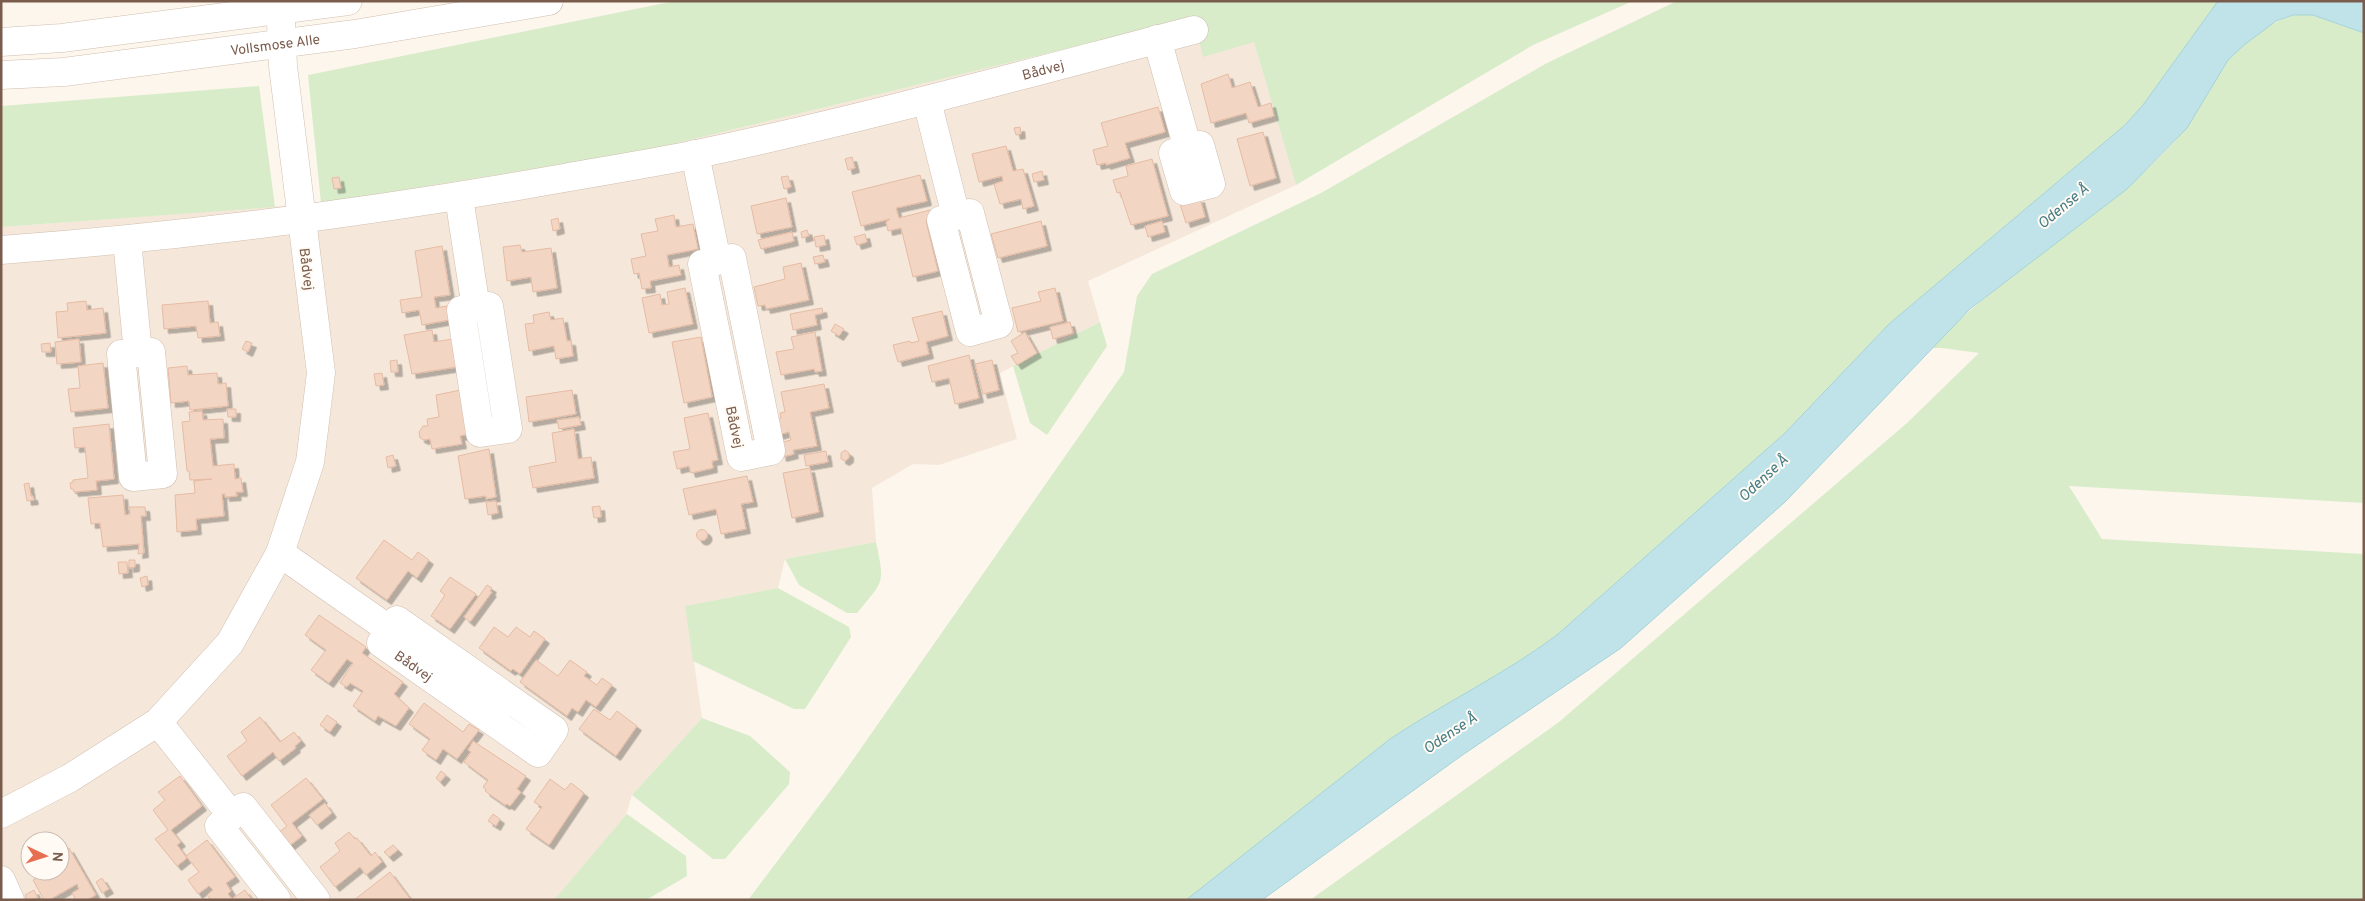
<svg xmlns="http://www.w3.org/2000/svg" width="2365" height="901" font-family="Overpass,sans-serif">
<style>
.residential{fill:#f5e8da;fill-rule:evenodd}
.green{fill:#d8ecc9}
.water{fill:#bfe3e8;stroke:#a5d3da}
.building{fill:#f3d5c3;stroke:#e6bba3;filter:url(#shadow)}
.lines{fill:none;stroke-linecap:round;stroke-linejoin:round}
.minor-casing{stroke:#d1beb0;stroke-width:29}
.minor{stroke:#fff;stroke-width:28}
.labels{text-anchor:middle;stroke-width:4;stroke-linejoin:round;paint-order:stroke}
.street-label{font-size:14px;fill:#7a5c4d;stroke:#fffaf3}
.water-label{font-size:15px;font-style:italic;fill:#437c86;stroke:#fffaf3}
</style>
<defs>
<filter id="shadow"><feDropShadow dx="4.5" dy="4.5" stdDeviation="0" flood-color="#0004"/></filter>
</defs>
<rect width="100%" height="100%" fill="#fdf6ec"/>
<path class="residential" d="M1194,18l60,23 42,144 -208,96 12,41 -100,51 17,66 -78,26 -26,-1 -41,24 4,54 -91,17 -7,29 -92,18 16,112 -70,77 -8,27 -70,78h-553v-673l320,-24 319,-51zM30,841h30v30h-30z"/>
<path class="green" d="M675,1h958l-100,44 -237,140 -42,-143 -51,15 -9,-39 -554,134 -319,51 -13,-128z
M1677,1h541l-75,104 -18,20 -236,199 -104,109 -228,202c-52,39 -113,68 -167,104l-193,154 -11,7h-438l95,-126 281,-402 13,-76 15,-22 169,-81 226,-130z
M2293,15h20l51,18v470l-295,-17 33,53 262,15v346h-1054l249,-178 348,-299 72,-70 -37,-5h-11c73,-78 171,-127 243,-206 22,-24 33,-57 54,-82 17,-20 42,-37 65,-45z
M259,86l16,121 -274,20v-121z
M1100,322l7,24 -60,89 -17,-12 -17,-57z
M876,542c9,43 8,38 -19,71h-10l-48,-28 -14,-26z
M778,588l71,39 2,10 -46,72h-11l-101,-48 -8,-55z
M702,718l48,18 40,36 -1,12 -64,75h-12l-81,-64z
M627,814l59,42 1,20 -41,24h-92z"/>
<path class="water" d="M2218,1h146v32l-51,-18h-20l-17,6 -32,24 -16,15 -41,68 -60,61 -157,120 -185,193 -164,146 -160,108 -199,144h-76l204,-161c54,-36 115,-65 167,-104l228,-202 104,-109 236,-199 18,-20z"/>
<path class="building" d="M1228,74l4,14 18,-6 8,25 13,-4 3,13 -25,7 -3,-10 -35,10 -10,-39z
M1158,107l7,25 -40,11 5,15 -24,7v-2l-9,2 -4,-15 15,-4 -7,-23z
M1020,127l1,7 -5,1 -2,-7z
M1263,132l13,46 -26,8 -13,-47z
M1006,146l7,25 10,-2 11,37 -11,3 -2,-10 -21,5 -6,-20 9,-3 -1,-5 -23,6 -7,-28z
M852,157l3,11 -7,2 -3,-11z
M1152,159l16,57 -37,9 -11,-33 -3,1 -4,-13 15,-4 -2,-10z
M1042,171l2,9 -10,2 -2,-8z
M920,175l7,26 -31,7 3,10 31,-8 2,9 -6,2 12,50 -25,6 -12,-49 -13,3 -2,-9 4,-3 -29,7 -9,-34z
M788,176l3,11 -7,2 -3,-12z
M339,177l2,11 -7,1 -2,-11z
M786,198l6,29 -35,7 -6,-28z
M1200,198l5,19 -19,6 -6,-19z
M674,215l2,12 17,-3 5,25 -31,6 2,12 10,-2 2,10 -31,6 1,7 -9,1 -3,-16 -5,1 -3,-15 15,-3 -5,-22 17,-3 -3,-12z
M558,218l2,11 -7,2 -2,-11z
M1041,221l6,25 -49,12 -7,-24z
M1162,221l3,11 -17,5 -3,-11z
M807,230l2,6 -7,2 -1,-6z
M792,232l2,9 -33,8 -3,-9z
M865,234l2,8 -10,3 -3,-8z
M824,235l2,10 -10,2 -2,-10z
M520,245l2,7 29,-4 6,40 -24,4 -2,-15 -24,4 -4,-34z
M442,246l8,49 -16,2 2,11 11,-2 2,14 -27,5 -3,-15 -17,3 -2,-13 22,-3 -7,-46z
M823,255l2,7 -10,2 -2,-7z
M801,263l8,37 -43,9 -1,-4 -7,1 -4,-19 31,-8 -2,-12z
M685,288l8,36 -44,9 -7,-35 18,-4 2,11 7,-1 -2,-12z
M1055,288l8,33 -45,11 -6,-24 29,-7 -3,-9z
M86,301l1,9 16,-2 3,25 -48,5 -2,-26 12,-1 -1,-8z
M208,301l2,22 8,-1 2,14 -22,2 -2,-12 -32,3 -2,-24z
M822,308l1,5 -8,2 2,10 -24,5 -3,-16z
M942,311l6,25 -22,6 3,12 -31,8 -5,-17 17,-4 1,2 8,-2 -7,-23z
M549,312l2,8 12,-2 4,23h4l2,15 -17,3 -2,-13 -25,5 -4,-27 9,-1 -1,-8z
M1070,322l3,11 -20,6 -3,-12z
M835,324l9,5 -5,7 -8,-5z
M432,330l2,12 18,-3 5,28 -45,7 -8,-39z
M815,332l7,39 -7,1 -1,-3 -33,6 -5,-23 18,-3 -3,-12z
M1025,332l12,21 -20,12 -6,-9 7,-3 -7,-12z
M701,337l11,60 -28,6 -12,-61z
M79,339l2,23 -24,2 -2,-22z
M246,341l6,2 -4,9 -6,-3z
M50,343l1,9h-9l-1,-8z
M969,355l10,43 -24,6 -6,-26 -17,4 -4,-16z
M397,360l1,12h-7l-1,-11z
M992,360l7,30 -16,4 -8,-30z
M103,363l5,45 -37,4 -3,-23 12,-1 -2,-22z
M187,366l1,9 29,-2 1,11 8,-1 2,23 -38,4 -1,-9 -18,2 -3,-35z
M382,373l2,12 -8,1 -2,-12z
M824,384l5,24 -19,4 7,34 -24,4 1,4 -12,3 -3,-14 12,-3 -2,-8 -11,3 -3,-16 6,-1 -1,-5 5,-1 -4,-20z
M461,390l7,44 -8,2 2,8 -30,5 -2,-10 -6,1 -4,-2 -1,-6 4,-6h5l-1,-7 12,-2 -3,-22z
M572,390l4,24 -47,8 -3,-25z
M227,409h9v8h-8z
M202,411l1,9 20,-1 1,19 -14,1 3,27 21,-2 1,15 6,-1 2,14h-7l1,4 -12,1v-3h-3l2,22 -28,3 1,11 -20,2 -2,-37 20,-2 -1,-12 18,-2 -22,1 -1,-9h-2l-5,-49 8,-1 -1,-9z
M708,413l10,47 -6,1 1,7 -22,5 -2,-7 -12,3 -4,-17 17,-3 -6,-31z
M579,417l2,8 -22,4 -2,-9z
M109,424l5,55 -18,2 1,9 -23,2 -1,-3h-2l-1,-6 3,-1v-2l15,-2 -3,-31 -10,1 -2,-20z
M574,429l4,30 13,-2 3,21 -61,10 -4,-21 27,-5 -4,-29z
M489,449l7,48 -10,2v-3l-21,3 -7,-43z
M845,450l4,3v5l-4,3 -4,-2v-6z
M826,451l2,11 -22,4 -2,-11z
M393,455l3,11 -8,2 -2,-11z
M810,468l9,44 -27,6 -9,-45z
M747,476l6,26 -12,2 5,25 -25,5 -5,-25 -27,6 -6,-26z
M29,483l2,13h2l1,4 -7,1 -3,-17z
M123,495l2,20 5,-1 -1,-7h16l1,9h-5l3,37 -6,1 1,-10 -36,3 -3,-24 -9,1 -3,-26z
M496,501l2,12 -10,2 -2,-13z
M600,506l1,11 -7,1 -2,-11z
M696.5 535a5.5 5.5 0 1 1 11 0a5.5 5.5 0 1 1-11 0Z
M384,540l28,20 6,-8 11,8 -12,18 -9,-7 -21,29 -31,-22z
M129,560h6v7l-6,1z
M118,562h9l1,11 -9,1z
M147,576l1,9 -6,2 -2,-9z
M450,577l26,17 -26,35 -19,-13 14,-21 -5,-4z
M487,585l5,3 -2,3 2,1 -22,30 -6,-5z
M319,615l47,32 -4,6 41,29 -9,12 15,14 -13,18 -18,-10 -3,5 -22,-15 10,-15 -13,-8 -3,4 -7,-4 13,-20 -6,-4 -18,24 -18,-13 15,-20 -21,-15z
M494,627l14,10 8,-10 14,10 4,-6 11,8 -25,35 -7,-5 -2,2 -32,-23z
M536,660l22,16 12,-16 17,12 -3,4 13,9 5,-7 10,7 -16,22 -10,-7 -8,12 -6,-4 -5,8 -47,-34z
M424,703l39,29 6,-8 10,6 -22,29 -14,-10 -7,11 -14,-10 8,-11 -21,-15z
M594,709l16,11 7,-9 20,15 -21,30 -37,-27z
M327,715l10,7 -7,10 -10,-7z
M260,717l20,25 14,-10 7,9 -6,5 1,2 -17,13 -6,-9 -31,24 -15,-20 20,-15 -6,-9z
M473,741l53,35 -9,13 4,3 -11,14 -3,-2 -2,1 -20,-14 1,-2 -3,-2 5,-7 -24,-18 7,-10 -3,-2z
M441,771l5,4 -6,7 -4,-4z
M180,776l22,30 -31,24 10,12 -4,3 10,13 -10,8 -22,-27 13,-9 -15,-20 12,-10 -7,-8z
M306,778l17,21 -31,24 10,13 -14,11 -10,-14 9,-7 -16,-21z
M550,779l15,11 6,-7 13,10 -35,52 -23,-16 16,-22 -8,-5z
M325,803l7,10 -15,12 -8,-10z
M493,814l7,5 -4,7 -8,-5z
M349,832l6,7 2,-1 14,18 4,-4 7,10 -16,13 -6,-8 -25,20 -15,-20 20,-16 -5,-8z
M207,840l28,37 -9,6 5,8 -3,3 4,5 13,-9 7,10h-41l-4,-5 6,-5 -4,-4 -11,8 -10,-14 11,-8 -13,-16z
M393,845l5,5 -9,7 -5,-5z
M69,848l27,47 -9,5h-11l-4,-7 7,-4 -2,-5 -28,16h-5l-11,-20 17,-9h10v-18z
M390,872l21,28h-57z
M102,878l7,11 -7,4 -6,-11z
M34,890l4,8 -11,2 -2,-5z"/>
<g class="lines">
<defs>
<g id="minor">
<path d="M1157,39l31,110 12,-4 11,39 -27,7 -11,-38 15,-4"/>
<path d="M1,42l61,-4 286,-37"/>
<path id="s1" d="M1,75l63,-3 291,-38 194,-33"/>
<path d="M927,101l29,115 14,-3 29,111 -29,8 -29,-112 15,-4"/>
<path d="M695,154l22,107 15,-3 39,193 -30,6 -39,-193 15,-3"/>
<path d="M459,197l17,111 13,-2 19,123 -28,4 -19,-123 15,-2"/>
<path d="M127,240l11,113 -17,1 12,123 30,-3 -12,-122 -13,1"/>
<path id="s2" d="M1,250c189,-14 377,-39 563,-72 45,-8 89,-15 133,-24 167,-35 332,-81 497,-124"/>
<path id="s3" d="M280,553l110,77 -9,13 157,110 16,-23 -157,-110 -7,10"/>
<path d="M158,722l74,94"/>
<path d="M1,814l69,-36 88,-56 72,-79 50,-90 30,-91 11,-89 -38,-307 -3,-65"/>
<path d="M1,880l9,20"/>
<path d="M277,900l-58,-74 24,-19 73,93"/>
</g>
</defs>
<use href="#minor" class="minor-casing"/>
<use href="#minor" class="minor"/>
</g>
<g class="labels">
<g class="street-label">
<text dy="5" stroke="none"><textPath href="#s1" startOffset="276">Vollsmose Alle</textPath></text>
<text dy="5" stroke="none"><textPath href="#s2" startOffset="1059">Bådvej</textPath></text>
<text transform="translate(307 269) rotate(83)" y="5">Bådvej</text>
<text transform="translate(735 427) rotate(78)" y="5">Bådvej</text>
<text dy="5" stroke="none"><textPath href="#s3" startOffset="190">Bådvej</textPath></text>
</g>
<g class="water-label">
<text transform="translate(2063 206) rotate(-40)" y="5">Odense Å</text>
<text transform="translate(1763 478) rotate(-43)" y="5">Odense Å</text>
<text transform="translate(1450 733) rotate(-34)" y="5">Odense Å</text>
</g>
</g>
<rect width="2365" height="901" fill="none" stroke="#7a5c4d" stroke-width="5"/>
<g transform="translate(45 856) rotate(94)"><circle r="24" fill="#fffaf3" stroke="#cabbb1"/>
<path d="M0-4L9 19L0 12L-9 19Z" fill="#e76f51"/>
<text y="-8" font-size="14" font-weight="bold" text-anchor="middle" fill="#7a5c4d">N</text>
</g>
</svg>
